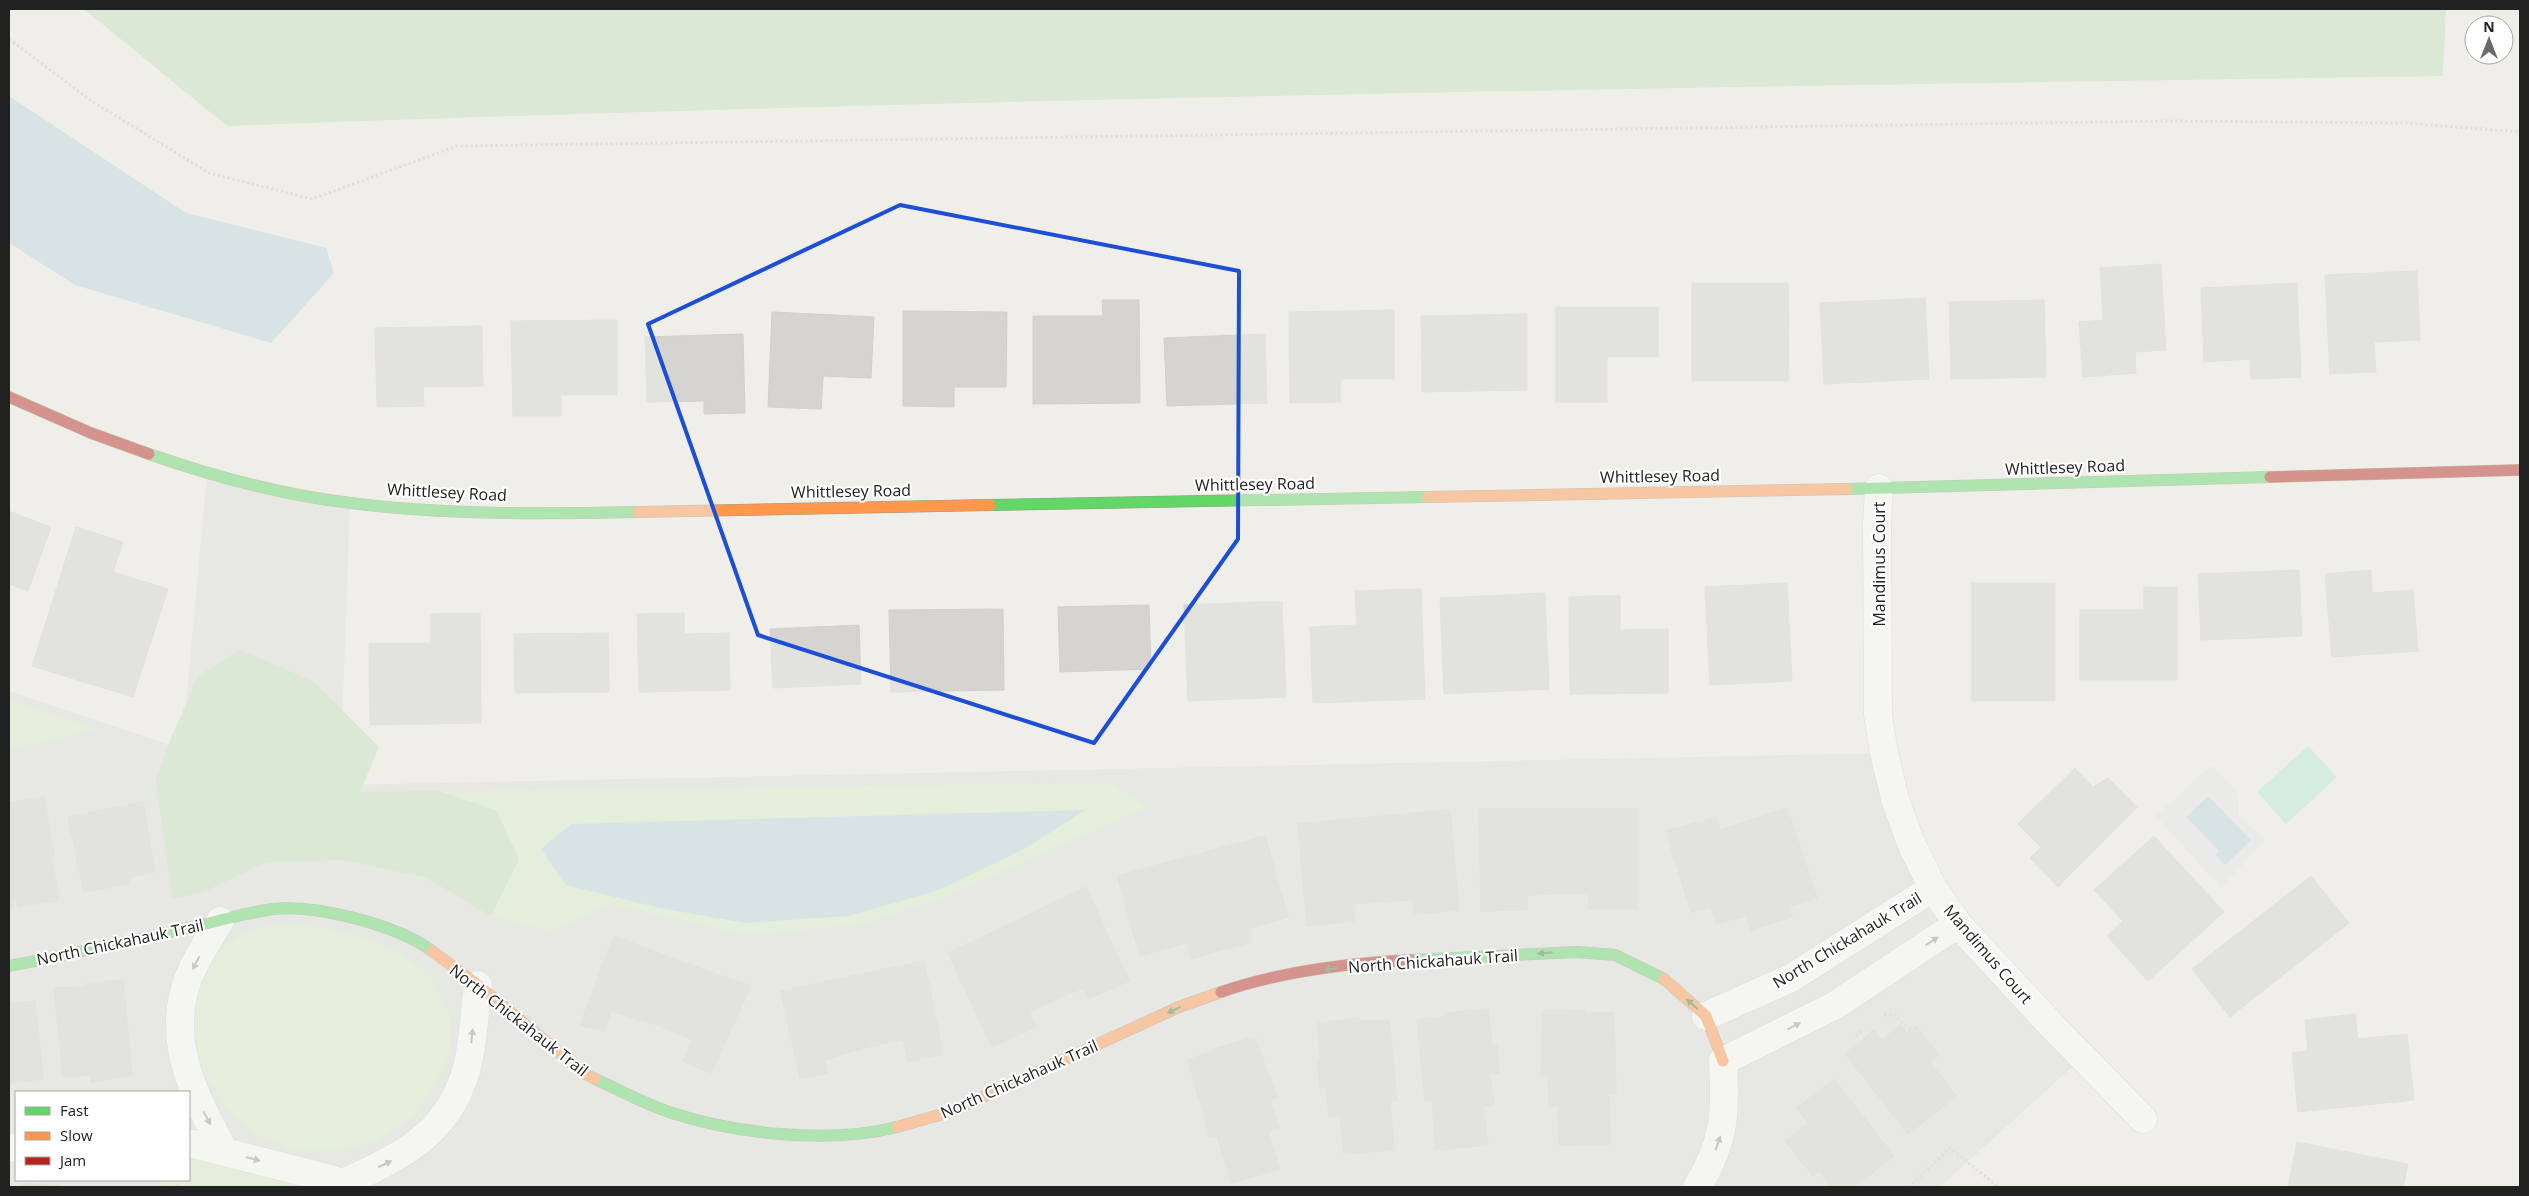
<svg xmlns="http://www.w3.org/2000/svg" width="2529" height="1196" font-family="'Open Sans',sans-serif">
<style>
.residential{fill:#dedddb;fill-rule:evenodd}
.grass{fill:#d7edc7}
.forest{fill:#c5dfbe}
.pitch{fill:#b4e8d8}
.plaza{fill:#e5e4e8;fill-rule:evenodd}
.water{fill:#bcd6e3}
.building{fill:#d6d4d0;stroke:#d2d0cb}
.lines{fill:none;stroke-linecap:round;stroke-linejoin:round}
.street-casing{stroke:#c8c8c5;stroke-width:29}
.fast-casing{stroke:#959a80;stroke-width:12}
.slow-casing{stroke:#959a80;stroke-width:12}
.jam-casing{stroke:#959a80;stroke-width:12}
.path{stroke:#d8ccc8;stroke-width:3;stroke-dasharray:2.5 2.5;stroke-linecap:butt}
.street{stroke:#fdfcfc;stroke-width:28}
.fast{stroke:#63d668;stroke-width:11}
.slow{stroke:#ff974d;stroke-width:11}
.jam{stroke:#b3261e;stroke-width:11}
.oneway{fill:#9a9999}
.oneway2{fill:#427c44}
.marked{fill:none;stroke:#1d4ed8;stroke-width:4;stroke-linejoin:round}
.labels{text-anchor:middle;stroke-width:4.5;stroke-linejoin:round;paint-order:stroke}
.street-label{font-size:16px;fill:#212121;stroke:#fff}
</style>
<rect width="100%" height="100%" fill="#efeee9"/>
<path class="residential" d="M207,473l143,30 -10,282 1544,-32 49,135 149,170 -142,129h-1931v-496l173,58zM16,1092h173v88h-173z"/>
<path class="grass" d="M9,699l87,30 -87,21z
M1111,783l37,24 -199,88 -91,30 -111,10 -138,-31 -58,28 -60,-16 28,-57 -23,-49 -57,-19z
M266,926h48l53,13 33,14 31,24 20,42 -2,37 -16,32 -18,27 -39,26 -41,10 -43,-2 -37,-14 -31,-29 -20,-33 -11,-33v-31l8,-31 15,-24 23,-19z
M189,1158l12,2 103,27h-144v-7h29z"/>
<path class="forest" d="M84,9h2362l-3,67c-739,11 -1478,22 -2216,50z
M240,650l73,31 66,66 -19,45 79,-1 57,19 23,49 -28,57 -66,-39 -84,-17 -75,2 -60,29 -34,8 -16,-119 15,-42 27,-62z"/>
<path class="pitch" d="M2308,746l29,31 -51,47 -29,-32z"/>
<path class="plaza" d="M2211,765l24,24 4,14v12l7,9 20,15 -45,49 -65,-72zM2208,796l43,44 -31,11 -34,-34z"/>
<path class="water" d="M9,96l177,117 140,35 8,25 -63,70 -196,-58 -66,-42z
M2208,796l43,44 -26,25 -10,-10 4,-4 -33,-34z
M1085,810l-59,38 -87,42 -90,26 -104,7 -85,-15 -94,-23 -25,-36 30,-25z"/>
<path class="building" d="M2161,264l5,86 -31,2 1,21 -53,4 -4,-55 24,-2 -3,-52z
M2417,271l3,69 -46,2 2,30 -46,2 -5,-99z
M1692,283h96l1,98h-97z
M2297,283l4,94 -50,2 -1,-20 -46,3 -3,-74z
M1925,298l4,81 -105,5 -4,-81z
M1102,300h37l1,103 -107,1v-88h70z
M2044,300l2,77 -95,2 -2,-77z
M1555,307h103v50h-51v45h-52z
M1394,310v69h-53v23l-51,1 -1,-91z
M903,311l104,1 -1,75h-52v20l-51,-1z
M772,312l102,5 -3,61 -48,-2 -2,33 -53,-2z
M1527,314v76l-105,2 -1,-76z
M617,320v75h-56v21h-48l-2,-95z
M482,326l1,60 -60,1 1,19 -47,1 -2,-79z
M743,334l2,79 -41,1v-13l-57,1 -2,-65z
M1265,334l2,69 -100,3 -3,-68z
M9,511l42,16 -23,64 -19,-7z
M76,527l47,15 -10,30 55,17 -35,108 -101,-31z
M2299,570l3,66 -101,4 -3,-66z
M2371,570l1,23 41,-3 5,61 -86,6 -7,-83z
M1787,583l5,98 -82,4 -5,-98z
M1971,583h84v118h-84z
M2144,587h33v93h-97v-70h64z
M1421,589l4,110 -112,4 -3,-76 47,-2 -2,-34z
M1545,593l4,96 -105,5 -4,-96z
M1595,596h25v34l48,-1v64l-98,1 -1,-97z
M1258,602h24l4,95 -98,4 -4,-96z
M1149,605l2,64 -91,3 -2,-65z
M1003,609l1,81 -113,2 -2,-82z
M480,613l1,110 -111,2 -1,-82h62v-29z
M684,613v21l45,-1 1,57 -91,2 -2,-78z
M859,625l2,59 -88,4 -3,-59z
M608,633l1,59 -94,1 -1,-59z
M2075,768l18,19 15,-9 29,29 -79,80 -28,-29 11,-11 -23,-23z
M44,797l10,59h-3l8,44 -41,7 -2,-7 -3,1 1,4 -5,7v-109z
M143,802l12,70 -27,5 1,7 -45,8 -16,-75z
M1787,808l30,90 -28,9 3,10 -41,13 -32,-100z
M1479,809h79v85l-31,1v15l-46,1z
M1558,809h79v100h-48v-15h-31z
M1450,810l9,100 -45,4 -1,-14 -35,2 -7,-85z
M1371,817l7,85 -25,2 1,17 -47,5 -9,-102z
M1716,817l29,99 -29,8 -5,-17 -20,5 -25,-81z
M1265,836l23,81 -40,12 4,13 -31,8 -27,-95z
M2154,836l70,76 -76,69 -41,-45 16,-15 -29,-31z
M1194,855l27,95 -30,9 -5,-16 -46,13 -23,-80z
M2311,876l38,47 -119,94 -38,-48z
M1086,887l43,94 -41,18 -5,-11 -33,14 -38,-79z
M1012,923l38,79 -21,10 7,15 -44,20 -44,-94z
M614,936l71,27 -28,62 -46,-14 -6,20 -25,-6z
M924,961l19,93 -35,8 -5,-22 -36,7 -15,-71z
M685,963l66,23 -40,87 -28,-12 10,-21 -36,-15z
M852,976l15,71 -43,13 3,13 -27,6 -19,-88z
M123,980l9,95 -41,7 -1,-7 -27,2 -9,-89 32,-1 1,-4z
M35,1001l8,78 -34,4v-80z
M1488,1009l4,37h5l2,27 -9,1 4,31 -11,1 5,39 -52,5 -4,-50h-7l-8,-80 28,-3v-4z
M1585,1010l1,3h28l2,81h-7l1,50 -51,1 -1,-39h-9l-1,-31 -7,1 2,-65z
M2355,1014l3,25 49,-5 7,66 -116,12 -6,-59 16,-2 -3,-31z
M1360,1018l1,3 28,-1 8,80 -7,1 4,49 -50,4 -4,-38 -11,1 -3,-30h-6l-3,-28h3l-2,-36z
M1901,1025l6,8 9,-7 23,29 -9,7 27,34 -49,38 -63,-80 29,-24 8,10z
M1255,1037l22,61 -7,1 10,30 -12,3 12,37 -49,14 -14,-47 -6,1 -2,-3 -21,-74 26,-9 -1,-2z
M1834,1079l60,77 -40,31h-22l-13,-16 -6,5 -28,-35 23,-18 -11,-15z
M2297,1142l111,22 -5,23h-115z
M23,1184l35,1 -1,2h-42z"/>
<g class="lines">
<defs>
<path id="street" d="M1879,488l-2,36 1,191 6,38 12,49 15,41 22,45 25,36 96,104 89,91
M220,921c-13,22 -30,46 -36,71 -15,58 14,110 40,159
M1706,1016l85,-38 142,-90
M189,1143l138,35 27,9
M9,1148l7,-1
M341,1184c64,-29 116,-54 129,-131 4,-23 5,-46 8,-68
M1697,1187c28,-45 29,-74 26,-126l111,-55 124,-82"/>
<path id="fast" d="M149,454c66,23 133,41 202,49 95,12 192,11 287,9
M1847,489l423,-12
M990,505l438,-8
M1411,960l165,-8 39,3 49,24
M9,966c59,-11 117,-24 175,-37 29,-6 59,-16 89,-20 43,-5 124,16 159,42
M595,1079c25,11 51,26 77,34 65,21 158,31 225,14"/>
<path id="slow" d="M1428,497l419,-8
M638,512l352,-7
M432,951l46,34 107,89 10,5
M1664,979l42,37 17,45
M897,1127l53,-15 229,-105 42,-15"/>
<path id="jam" d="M9,397l82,36 58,21
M2270,477l250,-7
M1221,992c58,-20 128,-29 190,-32"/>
</defs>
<use href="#street" class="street-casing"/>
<use href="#fast" class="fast-casing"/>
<use href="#slow" class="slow-casing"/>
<use href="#jam" class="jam-casing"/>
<path class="path" d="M9,39l81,61 119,73 103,26 145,-53 1713,-25 236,2 114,9
M1884,1015l9,-1 18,16
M1856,1036l7,-6
M177,1187v-7
M1909,1187l41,-39 48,39"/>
<use href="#street" class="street"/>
<use href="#fast" class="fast"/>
<use href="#slow" class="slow"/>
<use href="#jam" class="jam"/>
</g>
<defs><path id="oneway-solid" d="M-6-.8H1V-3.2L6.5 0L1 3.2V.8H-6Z" transform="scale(1.25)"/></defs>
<g class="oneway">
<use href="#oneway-solid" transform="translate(1932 941) rotate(-33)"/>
<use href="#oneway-solid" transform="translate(196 963) rotate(117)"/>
<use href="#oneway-solid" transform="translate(1794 1026) rotate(-28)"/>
<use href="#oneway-solid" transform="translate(472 1036) rotate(-84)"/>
<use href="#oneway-solid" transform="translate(207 1118) rotate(62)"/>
<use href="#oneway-solid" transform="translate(1718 1143) rotate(-71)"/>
<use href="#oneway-solid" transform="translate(253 1159) rotate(15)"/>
<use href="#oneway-solid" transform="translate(385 1164) rotate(-25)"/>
</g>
<g class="oneway2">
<use href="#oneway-solid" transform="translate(1545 953) rotate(177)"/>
<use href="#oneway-solid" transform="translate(1331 969) rotate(171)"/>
<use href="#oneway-solid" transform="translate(1692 1004) rotate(-139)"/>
<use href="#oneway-solid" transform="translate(1174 1010) rotate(156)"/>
</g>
<path d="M0 0H2529V1196H0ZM900,205l339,66 -1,268 -144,204 -336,-108 -110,-311z" fill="#efeee9" fill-opacity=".55" fill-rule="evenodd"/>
<path class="marked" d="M900,205l339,66 -1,268 -144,204 -336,-108 -110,-311z"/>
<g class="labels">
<g class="street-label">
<text transform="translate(2065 467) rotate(-2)" y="6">Whittlesey Road</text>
<text transform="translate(1660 476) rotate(-1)" y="6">Whittlesey Road</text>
<text transform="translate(1255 484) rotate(-1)" y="6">Whittlesey Road</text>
<text transform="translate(851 491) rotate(-1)" y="6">Whittlesey Road</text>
<text transform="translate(447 492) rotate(3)" y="6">Whittlesey Road</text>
<text transform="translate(1879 564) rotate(-90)" y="6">Mandimus Court</text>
<text transform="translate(1847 940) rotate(-31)" y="6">North Chickahauk Trail</text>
<text transform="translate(120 942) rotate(-12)" y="6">North Chickahauk Trail</text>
<text transform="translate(1988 954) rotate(49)" y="6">Mandimus Court</text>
<text transform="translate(1433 961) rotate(-4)" y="6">North Chickahauk Trail</text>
<text transform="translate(519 1020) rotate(38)" y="6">North Chickahauk Trail</text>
<text transform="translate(1019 1079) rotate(-24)" y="6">North Chickahauk Trail</text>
</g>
</g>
<rect width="2529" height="1196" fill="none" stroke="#212121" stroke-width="20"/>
<rect x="15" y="1091" width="175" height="90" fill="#ffffff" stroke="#a6a6a6"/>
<rect x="25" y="1107" width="25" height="8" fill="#63d668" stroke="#a6a6a6"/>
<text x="60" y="1116" font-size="15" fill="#212121">Fast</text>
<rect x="25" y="1132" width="25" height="8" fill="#ff974d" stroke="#a6a6a6"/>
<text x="60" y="1141" font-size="15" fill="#212121">Slow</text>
<rect x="25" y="1157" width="25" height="8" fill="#b3261e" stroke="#a6a6a6"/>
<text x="60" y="1166" font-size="15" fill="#212121">Jam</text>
<g transform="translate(2489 40)"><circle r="24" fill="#ffffff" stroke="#a6a6a6"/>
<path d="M0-4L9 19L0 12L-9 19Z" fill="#696967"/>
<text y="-8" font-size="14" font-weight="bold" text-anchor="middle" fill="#212121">N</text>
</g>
</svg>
